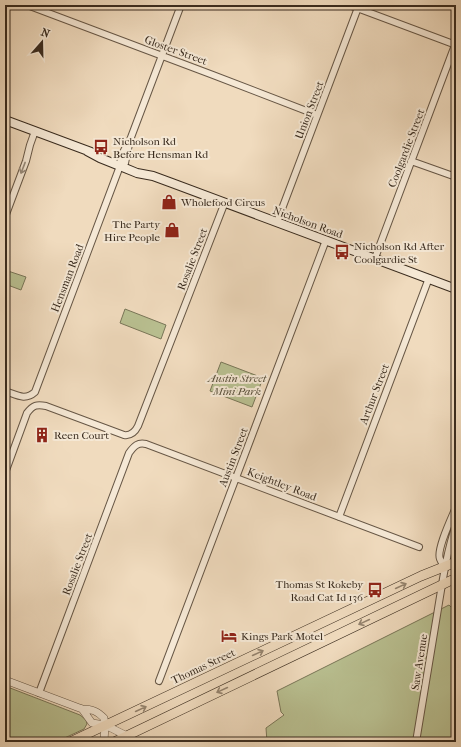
<svg xmlns="http://www.w3.org/2000/svg" width="461" height="747" font-family="'IM FELL French Canon',serif">
<style>
.green{fill:#b9c091;stroke:#797658}
.lines{fill:none;stroke-linecap:round;stroke-linejoin:round}
.minor-casing{stroke:#675746;stroke-width:8}
.tertiary-casing{stroke:#675746;stroke-width:8}
.secondary-casing{stroke:#392b1e;stroke-width:10}
.primary-casing{stroke:#392b1e;stroke-width:10}
.minor{stroke:#f5e8d5;stroke-width:6}
.tertiary{stroke:#f5e8d5;stroke-width:7}
.secondary{stroke:#f5e8d5;stroke-width:8}
.primary{stroke:#f0dbbe;stroke-width:9}
.oneway{stroke:#978a7a}
.oneway2{stroke:#94836e}
.labels{text-anchor:middle;stroke-width:4;stroke-linejoin:round;paint-order:stroke}
.street-label{font-size:11px;fill:#392b1e;stroke:#f5e8d5}
.poi-label{font-size:11px;fill:#392b1e;stroke:#f5e8d5;text-anchor:start}
.park-label{font-size:11px;font-style:italic;fill:#59503b;stroke:#f5e8d5}
</style>
<rect width="100%" height="100%" fill="#f0dbbe"/>
<filter id="stains"><feTurbulence type="fractalNoise" baseFrequency=".005" numOctaves="4"/><feColorMatrix values="0 0 0 0 .2 0 0 0 0 .09 0 0 0 0 .02 0 0 0 .5 -.17"/></filter>
<radialGradient id="worn" r=".72"><stop offset=".6" stop-color="#630" stop-opacity="0"/><stop offset="1" stop-color="#630" stop-opacity=".3"/></radialGradient>
<path class="green" d="M5,270l21,7 -5,13 -16,-6z
M125,309l41,16 -5,14 -41,-16z
M221,362l42,16 -11,29 -42,-16z
M449,605l7,7v130h-189l-1,-14 18,-13 -3,-3 -4,-21z
M5,686l75,29 6,5 1,4 -3,5 -28,13h-51z"/>
<g class="lines">
<defs>
<path id="minor" d="M27,5l186,70 104,40
M349,5l107,40
M411,161l45,16
M120,166l5,-3 5,-23 51,-135
M5,217l21,-56 4,-16 5,-14
M277,222l82,-217
M375,258l80,-213
M5,391c12,4 20,10 30,1l85,-226c0,-10 5,-18 10,-26
M5,473l22,-60c6,-8 10,-9 19,-7l78,29c7,1 11,-3 14,-9l87,-224
M339,517l90,-239
M445,567c-2,-2 -4,-5 -5,-8 -4,-9 12,-42 16,-52
M159,681l167,-441
M39,693l90,-240c5,-7 9,-11 17,-9l273,103
M416,742c7,-42 14,-85 21,-127 5,-30 9,-61 19,-90"/>
<path id="tertiary" d="M5,680l77,29c10,0 15,2 22,9l1,7 -1,17
M82,709l10,14 13,2 22,11"/>
<path id="secondary" d="M5,120l86,32
M87,151l13,7 20,8 17,7 16,3 19,7 284,106"/>
<path id="primary" d="M70,742l351,-166 35,-14
M114,742l342,-164"/>
</defs>
<use href="#minor" class="minor-casing"/>
<use href="#tertiary" class="tertiary-casing"/>
<use href="#secondary" class="secondary-casing"/>
<use href="#primary" class="primary-casing"/>
<use href="#minor" class="minor"/>
<use href="#tertiary" class="tertiary"/>
<use href="#secondary" class="secondary"/>
<use href="#primary" class="primary"/>
</g>
<defs><path id="oneway-shaft" d="M-6 0H5M1.5-3L5.5 0L1.5 3" fill="none" stroke-width="1.6" stroke-linecap="round" stroke-linejoin="round"/></defs>
<use class="oneway" href="#oneway-shaft" transform="translate(23 168) rotate(111)"/>
<g class="oneway2">
<use href="#oneway-shaft" transform="translate(401 586) rotate(-25)"/>
<use href="#oneway-shaft" transform="translate(364 622) rotate(155)"/>
<use href="#oneway-shaft" transform="translate(258 653) rotate(-25)"/>
<use href="#oneway-shaft" transform="translate(222 690) rotate(155)"/>
<use href="#oneway-shaft" transform="translate(141 709) rotate(-25)"/>
</g>
<defs>
<symbol id="bus-bare" viewBox="-9 -9 18 18"><path d="M-5-6H5V4H4V6H2V4H-2V6H-4V4H-5ZM-3.5-4V0h7V-4ZM-3.5 1.2v1.5H-2V1.2ZM2 1.2v1.5H3.5V1.2Z" fill="#8f2418" stroke="#f5e8d5" stroke-width="2.5" paint-order="stroke"/></symbol>
<symbol id="shop-bare" viewBox="-9 -9 18 18"><path d="M-5-2.5h2.3a2.7 3.5 0 0 1 5.4 0H5L5.5 6h-11ZM-1.5-2.5h3a1.5 2.3 0 0 0-3 0Z" fill="#8f2418" stroke="#f5e8d5" stroke-width="2.5" paint-order="stroke"/></symbol>
<symbol id="building-bare" viewBox="-9 -9 18 18"><path d="M-4-6H4V6H1V3H-1V6H-4ZM-2.5-4.3h1.7v1.8h-1.7ZM.8-4.3h1.7v1.8H.8ZM-2.5-1h1.7V.8h-1.7ZM.8-1h1.7V.8H.8Z" fill="#8f2418" stroke="#f5e8d5" stroke-width="2.5" paint-order="stroke"/></symbol>
<symbol id="hotel-bare" viewBox="-9 -9 18 18"><path d="M-6-4.5h1.5V1H6V5H4.5V3h-9V5H-6ZM-4 0a1.8 1.8 0 1 1 3.6 0ZM.5 0V-2.5h3Q6-2.5 6 0Z" fill="#8f2418" stroke="#f5e8d5" stroke-width="2.5" paint-order="stroke"/></symbol>
</defs>
<g fill-rule="evenodd">
<use href="#bus-bare" x="90" y="136" width="22" height="22"/>
<use href="#shop-bare" x="158" y="191" width="22" height="22"/>
<use href="#shop-bare" x="161" y="219" width="22" height="22"/>
<use href="#bus-bare" x="331" y="241" width="22" height="22"/>
<use href="#building-bare" x="31" y="424" width="22" height="22"/>
<use href="#bus-bare" x="364" y="579" width="22" height="22"/>
<use href="#hotel-bare" x="218" y="625" width="22" height="22"/>
</g>
<g class="labels">
<g class="street-label">
<text transform="translate(176 50) rotate(20)" y="4">Gloster Street</text>
<text transform="translate(309 110) rotate(-69)" y="4">Union Street</text>
<text transform="translate(406 148) rotate(-69)" y="4">Coolgardie Street</text>
<text transform="translate(308 222) rotate(20)" y="4">Nicholson Road</text>
<text transform="translate(192 259) rotate(-69)" y="4">Rosalie Street</text>
<text transform="translate(67 278) rotate(-69)" y="4">Hensman Road</text>
<text transform="translate(374 394) rotate(-69)" y="4">Arthur Street</text>
<text transform="translate(233 457) rotate(-69)" y="4">Austin Street</text>
<text transform="translate(282 484) rotate(21)" y="4">Keightley Road</text>
<text transform="translate(77 564) rotate(-69)" y="4">Rosalie Street</text>
<text transform="translate(419 662) rotate(-81)" y="4">Saw Avenue</text>
<text transform="translate(203 666) rotate(-25)" y="4">Thomas Street</text>
</g>
<g class="poi-label">
<text x="113" y="145">Nicholson Rd<tspan x="113" dy="13">Before Hensman Rd</tspan></text>
<text x="181" y="206">Wholefood Circus</text>
<text x="160" y="228" text-anchor="end">The Party<tspan x="160" dy="13">Hire People</tspan></text>
<text x="354" y="250">Nicholson Rd After<tspan x="354" dy="13">Coolgardie St</tspan></text>
<text x="54" y="439">Reen Court</text>
<text x="363" y="588" text-anchor="end">Thomas St Rokeby<tspan x="363" dy="13">Road Cat Id 136</tspan></text>
<text x="241" y="640">Kings Park Motel</text>
</g>
<g class="park-label">
<text x="237" y="382">Austin Street<tspan x="237" dy="13">Mini Park</tspan></text>
</g>
</g>
<rect width="461" height="747" fill="none" stroke="#f0dbbe" stroke-width="20"/>
<rect x="6" y="6" width="449" height="735" fill="none" stroke="#392b1e" stroke-width="2"/>
<rect x="10" y="10" width="441" height="727" fill="none" stroke="#392b1e"/>
<g transform="translate(42 42) rotate(20)" stroke="#f5e8d5" stroke-width="3" paint-order="stroke">
<path d="M0-3L7 15L0 10L-7 15Z" fill="#392b1e"/>
<text y="-6" font-size="11" font-weight="bold" text-anchor="middle" fill="#392b1e">N</text>
</g>
<rect width="100%" height="100%" filter="url(#stains)"/>
<rect width="100%" height="100%" fill="url(#worn)"/>
</svg>
